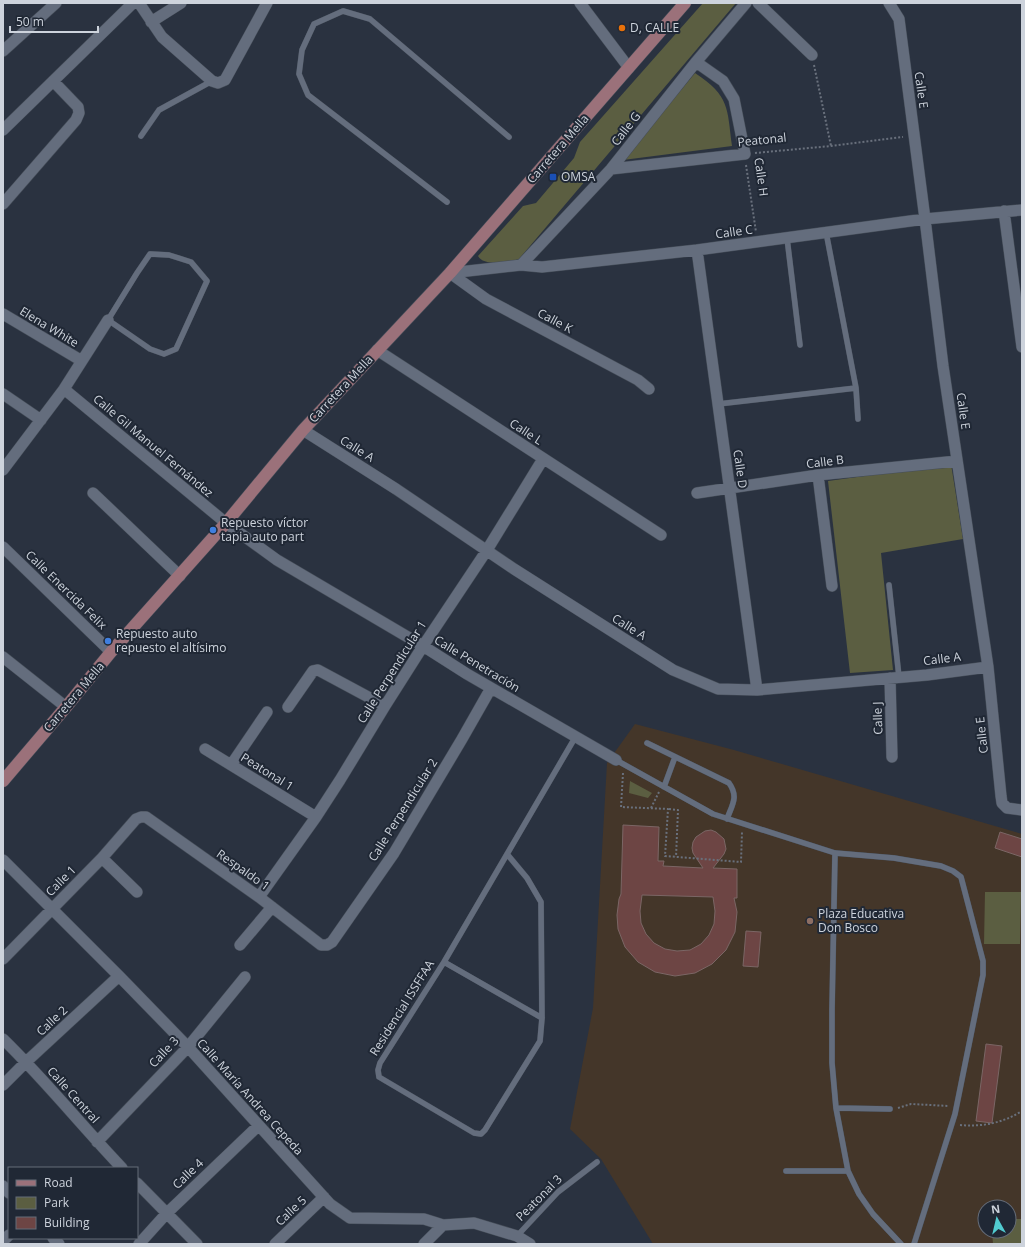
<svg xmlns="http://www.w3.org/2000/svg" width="1025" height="1247" font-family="'Open Sans',sans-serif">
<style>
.education{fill:#443629;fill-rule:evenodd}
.green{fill:#5b5e41}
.building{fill:#6d4544;stroke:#7b6665;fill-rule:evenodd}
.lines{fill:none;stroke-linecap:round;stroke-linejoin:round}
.service-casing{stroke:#464e59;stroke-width:6}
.minor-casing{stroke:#464e59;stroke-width:12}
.primary-casing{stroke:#464e59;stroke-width:13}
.path{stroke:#69707c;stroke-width:2;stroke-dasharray:2 2;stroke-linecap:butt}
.service{stroke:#646d7d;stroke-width:5.5}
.minor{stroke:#646d7d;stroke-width:11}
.primary{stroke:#9b717a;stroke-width:12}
.food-dot{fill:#e8710a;stroke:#202835;stroke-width:1.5}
.transit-dot{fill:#1a4fb4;stroke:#202835;stroke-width:1.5}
.shop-dot{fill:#3f7fe0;stroke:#202835;stroke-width:1.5}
.education-dot{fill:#8d6e63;stroke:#202835;stroke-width:1.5}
.labels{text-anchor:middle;stroke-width:4;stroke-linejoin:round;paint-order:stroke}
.poi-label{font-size:12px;fill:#cdd3dc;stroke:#202835;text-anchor:start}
.street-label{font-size:12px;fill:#cdd3dc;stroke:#202835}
</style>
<rect width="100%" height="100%" fill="#2a3240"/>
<path class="education" d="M635,724l99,26 288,84v410h-369l-52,-85 -31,-30 23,-121 14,-245zM985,1207h24v24h-24z"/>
<path class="green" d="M703,3h33l-217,256c-9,3 -35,8 -41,-3l45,-50 13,-3 38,-45 6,-16z
M695,73c35,23 32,35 37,73l-109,14z
M951,464l12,75 -82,14 12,117 -43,3 -22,-192z
M630,781l22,12 -4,5 -19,-5z
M985,892h36l-1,52h-36z
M1009,1219h13v25h-29l-1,-13h17z"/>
<path class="building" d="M623,825l36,2 -1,34h6l-1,5 40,2 -10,-15 -1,-5 1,-6 3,-5 9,-6 6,-1 5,2 8,7 2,10 -2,5 -11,14 24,1v29h-3l3,14 -2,20 -9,18 -14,14 -17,9 -20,3 -20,-4 -17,-10 -13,-15 -7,-18 -1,-14 2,-16 2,-5zM642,895l71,2 2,14 -1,13 -5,11 -8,9 -11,6 -13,1 -12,-2 -11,-6 -8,-9 -5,-11 -1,-12z
M1000,832l22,7v18l-27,-9z
M746,931l15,1 -3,35 -15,-1z
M986,1044l16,2 -10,77 -16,-2z"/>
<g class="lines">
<defs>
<path id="service" d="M141,136l18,-26 53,-29
M447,202l-139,-107 -9,-21 3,-24 12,-26 29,-13 27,8 139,118
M826,232l30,156 2,31
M787,238l13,107
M150,254l19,1 22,7 16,19 -31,68 -12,5 -14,-5 -42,-29 29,-47z
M718,404l138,-16
M889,585l10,92
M647,743l82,40c10,14 3,22 -2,36
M616,760l97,54 122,39 59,5 47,8 12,5 8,6 22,84v14l-28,139 -41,130
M664,787l11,-30
M835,853l-3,156v54l4,45 12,63 11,23 14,20 28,30
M507,854l20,24 14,24 1,116 -2,23 -55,89 -4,4 -7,-1 -95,-56 -1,-7 2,-7 64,-101 132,-226
M444,962l98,56
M836,1108l54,1
M786,1171h62
M517,1236l41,-44 39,-30"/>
<path id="minor" d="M139,3l23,34 50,44 6,2 7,-3 42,-77
M580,3l49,65
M758,3l54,52
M889,3l10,16 26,200 18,147 45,301 13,129 1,7 5,5 15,2
M151,22l30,-19
M3,51l53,-48
M3,130l130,-127
M611,169l134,-15 -11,-55 -11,-18 -27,-19
M3,204l73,-84 3,-7 -1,-6 -25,-26
M1004,211l18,136
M697,250l60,440
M521,265l90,-96 85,-107 50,-59
M450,273l71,-8 21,2 155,-17 228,-31 97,-9
M450,273l36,26 152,81 11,9
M3,314l79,47
M377,350l284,185
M64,389l162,134 51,37 146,86 44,28 149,86
M3,394l38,26
M303,430l93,59 118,80 159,101 45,19 39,1 170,-15 61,-8
M3,470l61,-81 44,-69
M818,475l14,111
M93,493l87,83
M697,493l121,-18 139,-14
M3,547l108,105
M3,657l63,50
M890,678l2,79
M288,707l25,-36 5,-1 67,36
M205,749l111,68
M231,765l36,-53
M102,858l35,34
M3,860l116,116 69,71 142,157 20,14 74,1 19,6 31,-2 43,13 13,8
M259,897l57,-80 24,-37 45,-74 38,-60 64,-96 56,-91
M240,945l32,-38
M3,959l99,-101 34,-39 5,-2h5l113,80 62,48h6l5,-3 62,-89 68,-114 29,-51
M3,1039c42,41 79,87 119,129
M3,1085l23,-23 93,-86
M97,1142l91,-95 57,-70
M137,1183l60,61
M3,1186l6,7
M53,1238l6,6
M3,1241l6,-6
M139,1244l27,-30 92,-88
M275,1244l49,-47
M424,1244l19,-19"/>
<path id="primary" d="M3,781l63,-74 45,-55 115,-129 77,-93 147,-157 235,-270"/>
</defs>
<use href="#service" class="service-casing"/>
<use href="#minor" class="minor-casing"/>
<use href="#primary" class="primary-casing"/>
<path class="path" d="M814,65l17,81
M755,153l76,-7 72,-9
M746,165l10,67
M623,773l-2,34 47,2 -3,47 76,6 1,-30
M651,808l8,-16
M669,809l9,1 -2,47
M898,1108l13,-4 38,2
M960,1125c22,2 43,-2 62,-14"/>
<use href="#service" class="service"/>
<use href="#minor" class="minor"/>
<use href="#primary" class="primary"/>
</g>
<circle class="food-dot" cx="622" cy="28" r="4"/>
<rect class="transit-dot" x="549" y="173" width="8" height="8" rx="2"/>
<g class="shop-dot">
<circle cx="213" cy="530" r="4"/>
<circle cx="108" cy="641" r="4"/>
</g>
<circle class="education-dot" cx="810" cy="921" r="4"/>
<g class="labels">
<g class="poi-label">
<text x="630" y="32">D, CALLE</text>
<text x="561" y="181">OMSA</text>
<text x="221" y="527">Repuesto víctor<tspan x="221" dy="14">tapia auto part</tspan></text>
<text x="116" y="638">Repuesto auto<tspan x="116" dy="14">repuesto el altísimo</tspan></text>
<text x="818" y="918">Plaza Educativa<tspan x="818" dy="14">Don Bosco</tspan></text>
</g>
<g class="street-label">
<text transform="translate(921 90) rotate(82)" y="4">Calle E</text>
<text transform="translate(626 129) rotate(-52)" y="4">Calle G</text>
<text transform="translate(762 140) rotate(-6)" y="4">Peatonal</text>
<text transform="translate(558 149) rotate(-49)" y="4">Carretera Mella</text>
<text transform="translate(761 177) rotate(82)" y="4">Calle H</text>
<text transform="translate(734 232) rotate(-8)" y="4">Calle C</text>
<text transform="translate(555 321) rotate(28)" y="4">Calle K</text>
<text transform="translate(49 327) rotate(31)" y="4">Elena White</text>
<text transform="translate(341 389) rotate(-47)" y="4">Carretera Mella</text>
<text transform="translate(963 411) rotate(82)" y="4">Calle E</text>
<text transform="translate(526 432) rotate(33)" y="4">Calle L</text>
<text transform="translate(153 446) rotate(40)" y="4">Calle Gil Manuel Fernández</text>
<text transform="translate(357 449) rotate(32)" y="4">Calle A</text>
<text transform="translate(825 462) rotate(-7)" y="4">Calle B</text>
<text transform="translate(740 469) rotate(82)" y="4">Calle D</text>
<text transform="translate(66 590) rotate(44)" y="4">Calle Enercida Felix</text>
<text transform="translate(629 627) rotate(32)" y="4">Calle A</text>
<text transform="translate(942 659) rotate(-7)" y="4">Calle A</text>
<text transform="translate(477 664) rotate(31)" y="4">Calle Penetración</text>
<text transform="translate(392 672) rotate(-58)" y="4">Calle Perpendicular 1</text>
<text transform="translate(74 697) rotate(-50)" y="4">Carretera Mella</text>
<text transform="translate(878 718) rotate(-92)" y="4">Calle J</text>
<text transform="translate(982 735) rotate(-96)" y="4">Calle E</text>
<text transform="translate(267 772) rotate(32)" y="4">Peatonal 1</text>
<text transform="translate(403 810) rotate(-58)" y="4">Calle Perpendicular 2</text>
<text transform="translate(243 870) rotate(35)" y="4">Respaldo 1</text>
<text transform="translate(61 881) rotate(-45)" y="4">Calle 1</text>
<text transform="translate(402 1008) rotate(-58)" y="4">Residencial ISSFFAA</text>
<text transform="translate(52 1021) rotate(-43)" y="4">Calle 2</text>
<text transform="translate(164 1052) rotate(-47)" y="4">Calle 3</text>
<text transform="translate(73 1095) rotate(48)" y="4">Calle Central</text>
<text transform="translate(250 1097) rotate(48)" y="4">Calle María Andrea Cepeda</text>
<text transform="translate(188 1174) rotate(-44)" y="4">Calle 4</text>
<text transform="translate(539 1198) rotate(-45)" y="4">Peatonal 3</text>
<text transform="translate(291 1211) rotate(-43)" y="4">Calle 5</text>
</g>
</g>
<rect width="1025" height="1247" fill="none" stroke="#cdd3dc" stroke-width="8"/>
<rect x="8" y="1167" width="130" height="72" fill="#202835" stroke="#656c78"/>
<rect x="16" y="1180" width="20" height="6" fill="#9b717a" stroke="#656c78"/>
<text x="44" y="1187" font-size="12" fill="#cdd3dc">Road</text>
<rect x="16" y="1197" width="20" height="12" fill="#5b5e41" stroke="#656c78"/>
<text x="44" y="1207" font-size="12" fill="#cdd3dc">Park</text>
<rect x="16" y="1217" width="20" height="12" fill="#6d4544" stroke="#656c78"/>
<text x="44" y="1227" font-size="12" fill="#cdd3dc">Building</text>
<g transform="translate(997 1219) rotate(352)"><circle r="19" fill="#202835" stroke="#656c78"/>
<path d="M0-3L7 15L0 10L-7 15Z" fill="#51ccd1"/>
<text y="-6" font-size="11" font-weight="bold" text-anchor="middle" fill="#cdd3dc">N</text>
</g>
<path d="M10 26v6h88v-6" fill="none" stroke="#cdd3dc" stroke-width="2"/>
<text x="16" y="26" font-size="12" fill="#cdd3dc" stroke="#202835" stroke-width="3" paint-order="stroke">50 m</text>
</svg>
